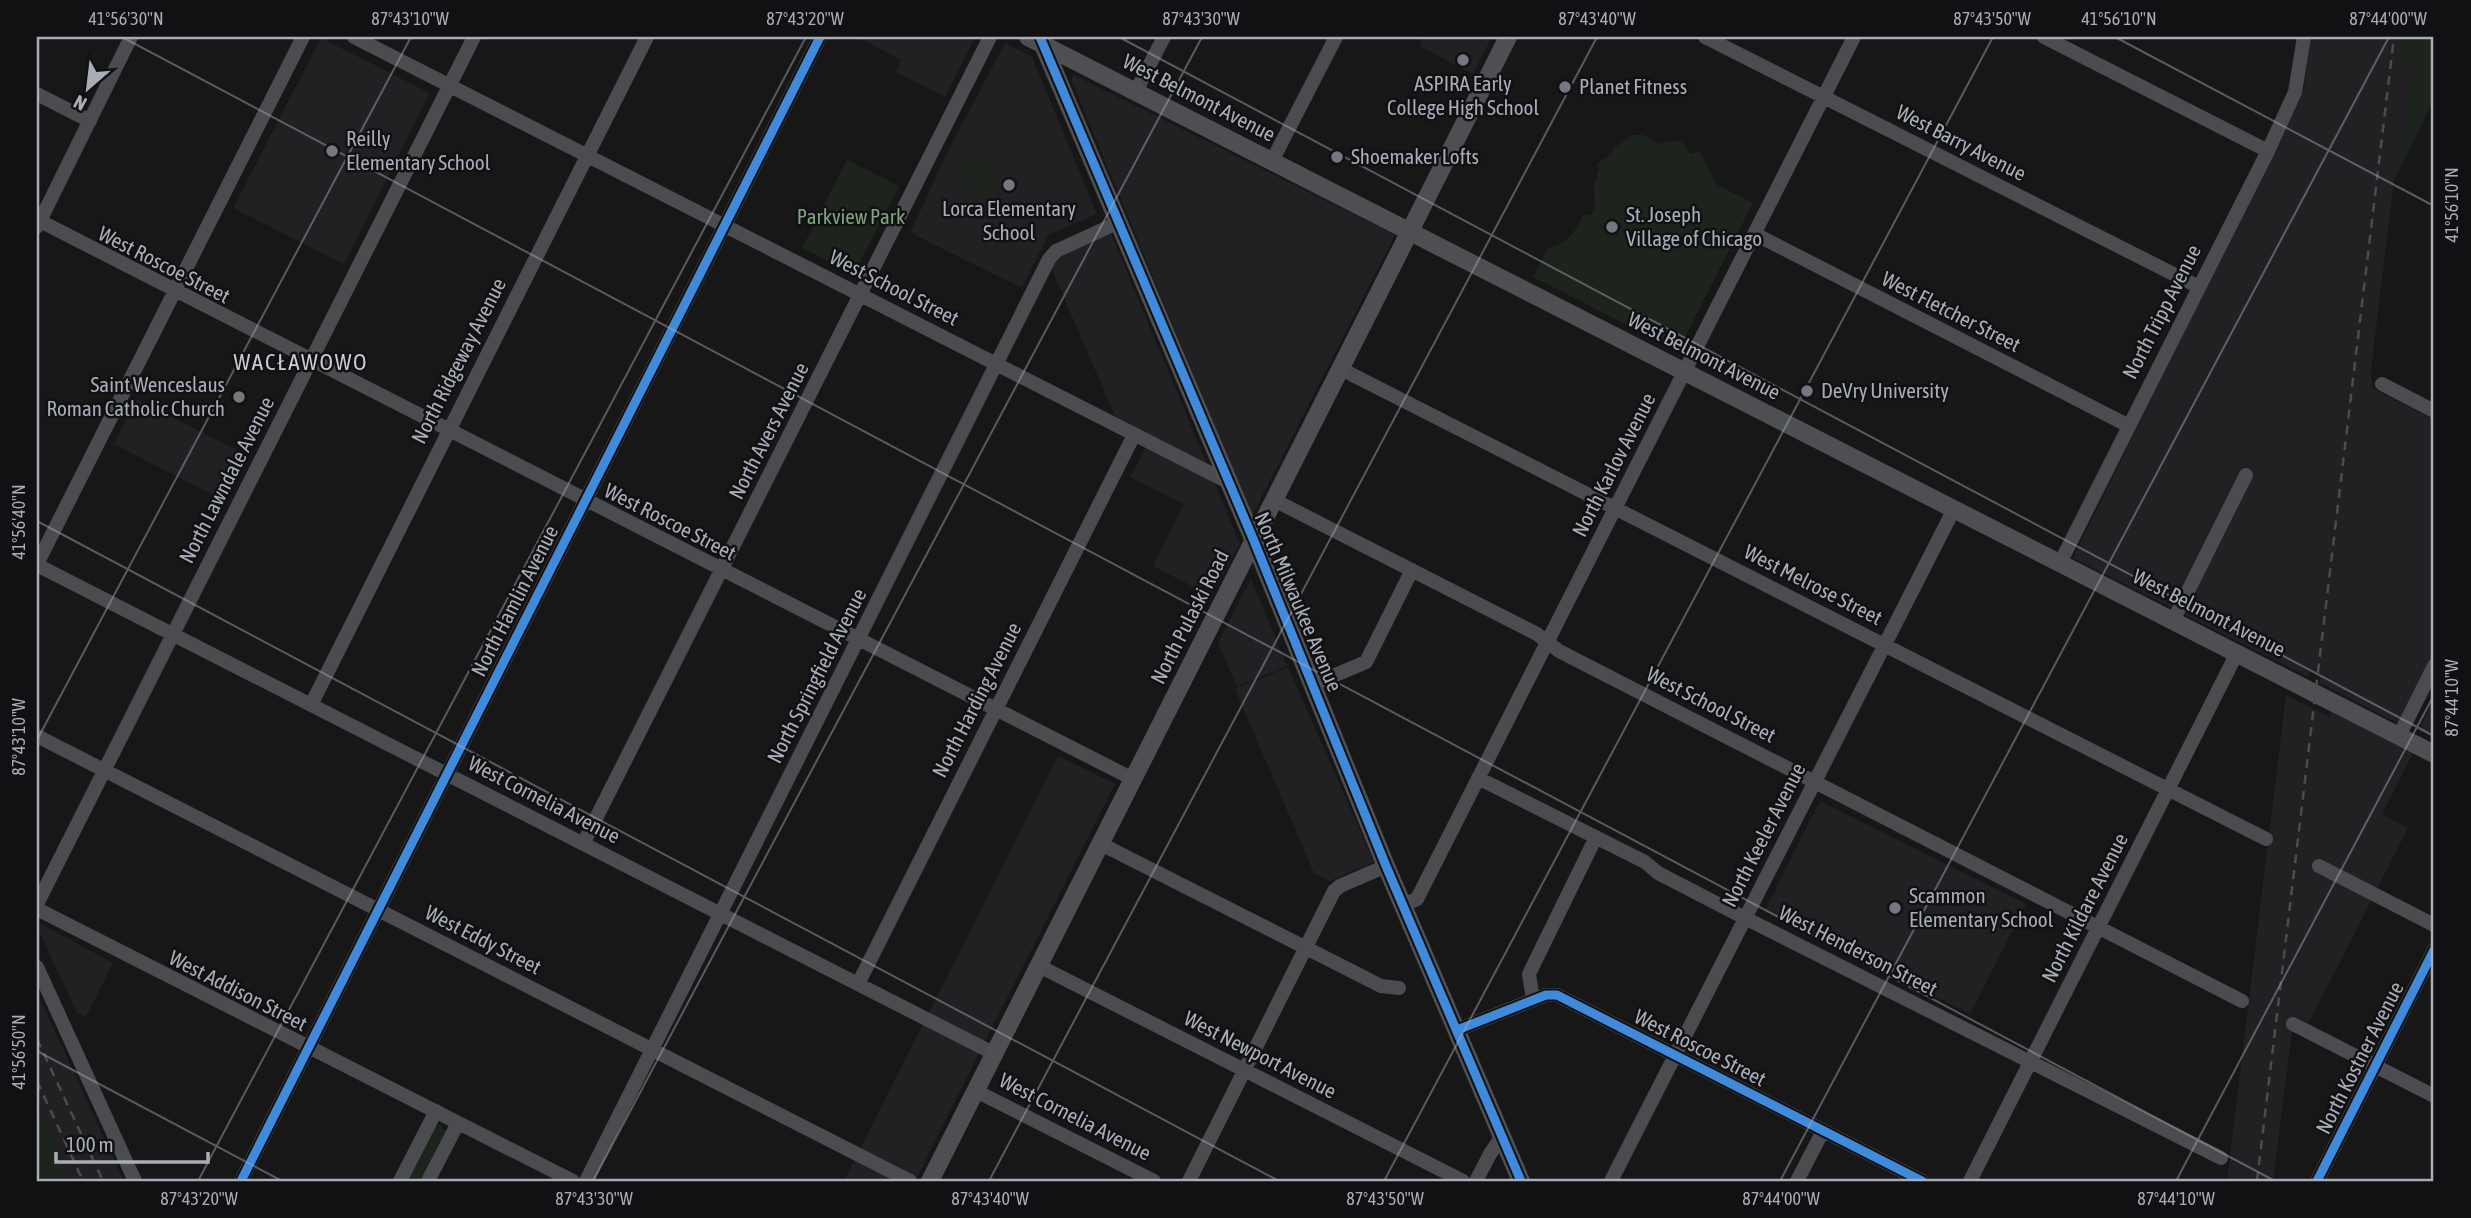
<svg xmlns="http://www.w3.org/2000/svg" width="2471" height="1218" font-family="'Asap Condensed',sans-serif">
<style>
.built{fill:#212123}
.green{fill:#1d241e}
.lines{fill:none;stroke-linecap:round;stroke-linejoin:round}
.minor{stroke:#4b4c50;stroke-width:14}
.major{stroke:#4d4f52;stroke-width:18}
.rail{stroke:#4b4c4f;stroke-width:2.5;stroke-dasharray:9 7;stroke-linecap:butt}
.cycleway-casing{stroke:#111113;stroke-width:13}
.cycleway{stroke:#408adc;stroke-width:9}
.ticks{fill:none;stroke:#a8adb8;stroke-width:2;stroke-opacity:0.45}
.poi-dot{fill:#757880;stroke:#111113;stroke-width:2.5}
.labels{text-anchor:middle;stroke-width:5;stroke-linejoin:round;paint-order:stroke}
.poi-label{font-size:21px;fill:#a8adb8;stroke:#111113;text-anchor:start}
.street-label{font-size:21px;fill:#a8adb8;stroke:#111113}
.park-label{font-size:21px;fill:#7fa381;stroke:#111113}
.neighbourhood-label{font-size:23px;letter-spacing:2px;fill:#c9ccd4;stroke:#111113}
.neatline{fill:none;stroke:#a8adb8;stroke-width:2.5}
.ticks-label{font-size:18px;text-anchor:middle;fill:#a8adb8}
</style>
<rect width="100%" height="100%" fill="#171717"/>
<path class="built" d="M857,37h118l-30,60 -49,-25 5,-12z
M1424,37h68l-19,37 -54,-28z
M2310,37h100l-4,8 -5,1v10l4,7 8,-1 -13,106 -6,12 -23,190 1,18 62,32v233l-35,71 -79,-41v-7l-11,-6 -1,7 -235,-119 231,-470z
M321,38l109,55 -86,171 -111,-56z
M1005,43l27,14 65,157 -48,20 -27,54 -107,-53 -4,-4 34,-74z
M1074,75l321,160 -143,281 -181,-437z
M1109,229l131,315 -29,52 -58,-30 31,-62 -54,-27 18,-34 -27,-13 -72,-167z
M137,399l110,56 -22,46 -111,-57z
M1251,579l36,87 -50,21 -19,-44z
M1288,667l86,195 -44,19 -16,-8 -79,-184z
M2286,695l43,22 1,-5 83,41 -31,61 26,14 -99,195 -15,-7 -21,165h-46z
M2434,698v40l-15,-8z
M1058,756l57,28 -200,397h-71z
M1820,801l206,103 -56,110 -205,-103z
M41,924l72,39 -27,54 -9,-4 -39,-84z
M37,993l87,188h-53l-34,-75z"/>
<path class="green" d="M2410,37h24v62l-34,69 13,-106 -8,1 -8,-9 2,-9h7z
M1632,135h12l13,9c19,-4 23,-8 34,10l6,-2 4,1 14,29 4,4 34,17 -75,148 -145,-74 15,-29c22,-7 25,-13 36,-34l7,2c7,-11 2,-18 3,-30 1,-6 4,-12 5,-18l-2,-4 16,-12 -1,-3z
M982,155l15,35 -25,10 -15,-34z
M847,160l52,26 -45,88 -52,-26z
M37,1106l34,75h-34z
M439,1125l7,6 -22,50h-19l29,-54z"/>
<g class="lines">
<path class="minor" d="M354,37l874,445
M1705,37l494,250
M2044,37l224,114
M1136,91l28,-54
M37,94l53,27
M1272,161l64,-124
M40,221l1093,558
M37,227l94,-190
M1755,234l374,192
M1341,369l925,470
M2382,384l52,27
M1274,500l263,134 22,17 683,350
M2060,563l208,-412 27,-59 9,-55
M37,564l266,-527
M37,565l958,489
M2173,621l73,-146
M1314,684l52,-22 46,-92
M311,705l336,-668
M37,736l873,445
M2399,736l35,-70
M1478,778l167,84 13,11 87,45 476,240
M583,844l407,-807
M1101,844l280,142 18,2
M2319,866l115,59
M37,904l437,-867
M1403,905l14,-6 437,-862
M37,909l536,272
M1039,966l424,215
M37,967l98,214
M858,984l276,-549
M1533,1000l-4,-26 67,-137
M2293,1024l141,72
M1457,1030l89,-35h11l365,186
M976,1091l178,90
M241,1181l579,-1144
M400,1181l36,-70
M428,1181l30,-58
M586,1181l463,-922 7,-8 61,-28
M1189,1181l145,-290 6,-5 46,-20
M1476,1181l14,-27 12,-18
M1611,1181l343,-672
M1797,1181l26,-50
M1970,1181l267,-528
M2317,1181l117,-231"/>
<path class="major" d="M1028,37l1406,717
M1041,40l213,501 132,325 135,315
M930,1181l578,-1144"/>
<path class="rail" d="M37,1039l66,142
M37,1081l46,100
M2257,1181l137,-1144"/>
<defs>
<path id="cycleway" d="M1040,37l214,504 132,325 135,315
M1457,1030l89,-35h11l365,186
M241,1181l579,-1144
M2317,1181l117,-231"/>
</defs>
<use href="#cycleway" class="cycleway-casing"/>
<use href="#cycleway" class="cycleway"/>
</g>
<path class="ticks" d="M122,37l2153,1144M1119,37l1315,699M2115,37l319,169M37,521l1242,660M37,740l374,-703M37,1051l245,130M198,1181l608,-1144M593,1181l609,-1144M989,1181l608,-1144M1384,1181l609,-1144M1780,1181l609,-1144M2176,1181l258,-486"/>
<g class="poi-dot">
<circle cx="1463" cy="60" r="7"/>
<circle cx="1565" cy="87" r="7"/>
<circle cx="332" cy="151" r="7"/>
<circle cx="1337" cy="157" r="7"/>
<circle cx="1009" cy="185" r="7"/>
<circle cx="1612" cy="227" r="7"/>
<circle cx="1807" cy="391" r="7"/>
<circle cx="239" cy="397" r="7"/>
<circle cx="1895" cy="908" r="7"/>
</g>
<g class="labels">
<g class="poi-label">
<text x="1463" y="91" text-anchor="middle">ASPIRA Early<tspan x="1463" dy="24">College High School</tspan></text>
<text x="1579" y="94">Planet Fitness</text>
<text x="346" y="146">Reilly<tspan x="346" dy="24">Elementary School</tspan></text>
<text x="1351" y="164">Shoemaker Lofts</text>
<text x="1009" y="216" text-anchor="middle">Lorca Elementary<tspan x="1009" dy="24">School</tspan></text>
<text x="1626" y="222">St. Joseph<tspan x="1626" dy="24">Village of Chicago</tspan></text>
<text x="225" y="392" text-anchor="end">Saint Wenceslaus<tspan x="225" dy="24">Roman Catholic Church</tspan></text>
<text x="1821" y="398">DeVry University</text>
<text x="1909" y="903">Scammon<tspan x="1909" dy="24">Elementary School</tspan></text>
</g>
<g class="street-label">
<text transform="translate(1199 98) rotate(27)" y="7">West Belmont Avenue</text>
<text transform="translate(1961 143) rotate(27)" y="7">West Barry Avenue</text>
<text transform="translate(164 265) rotate(27)" y="7">West Roscoe Street</text>
<text transform="translate(894 288) rotate(27)" y="7">West School Street</text>
<text transform="translate(1951 312) rotate(27)" y="7">West Fletcher Street</text>
<text transform="translate(2162 312) rotate(-63)" y="7">North Tripp Avenue</text>
<text transform="translate(1704 356) rotate(27)" y="7">West Belmont Avenue</text>
<text transform="translate(459 361) rotate(-63)" y="7">North Ridgeway Avenue</text>
<text transform="translate(769 431) rotate(-63)" y="7">North Avers Avenue</text>
<text transform="translate(1614 465) rotate(-63)" y="7">North Karlov Avenue</text>
<text transform="translate(227 480) rotate(-63)" y="7">North Lawndale Avenue</text>
<text transform="translate(670 522) rotate(27)" y="7">West Roscoe Street</text>
<text transform="translate(1813 585) rotate(27)" y="7">West Melrose Street</text>
<text transform="translate(515 601) rotate(-63)" y="7">North Hamlin Avenue</text>
<text transform="translate(1298 602) rotate(67)" y="7">North Milwaukee Avenue</text>
<text transform="translate(2209 613) rotate(27)" y="7">West Belmont Avenue</text>
<text transform="translate(1190 617) rotate(-63)" y="7">North Pulaski Road</text>
<text transform="translate(817 676) rotate(-63)" y="7">North Springfield Avenue</text>
<text transform="translate(977 700) rotate(-63)" y="7">North Harding Avenue</text>
<text transform="translate(1711 705) rotate(27)" y="7">West School Street</text>
<text transform="translate(544 800) rotate(27)" y="7">West Cornelia Avenue</text>
<text transform="translate(1764 835) rotate(-63)" y="7">North Keeler Avenue</text>
<text transform="translate(2085 908) rotate(-63)" y="7">North Kildare Avenue</text>
<text transform="translate(483 940) rotate(27)" y="7">West Eddy Street</text>
<text transform="translate(1858 951) rotate(27)" y="7">West Henderson Street</text>
<text transform="translate(238 991) rotate(27)" y="7">West Addison Street</text>
<text transform="translate(1700 1048) rotate(27)" y="7">West Roscoe Street</text>
<text transform="translate(1260 1055) rotate(27)" y="7">West Newport Avenue</text>
<text transform="translate(2360 1058) rotate(-63)" y="7">North Kostner Avenue</text>
<text transform="translate(1075 1117) rotate(27)" y="7">West Cornelia Avenue</text>
</g>
<g class="park-label">
<text x="851" y="224">Parkview Park</text>
</g>
<g class="neighbourhood-label">
<text x="301" y="370">WACŁAWOWO</text>
</g>
</g>
<rect width="2471" height="1218" fill="none" stroke="#111113" stroke-width="77"/>
<g transform="translate(88 88) rotate(208)" stroke="#111113" stroke-width="5" paint-order="stroke">
<path d="M0-5L12 26L0 18L-12 26Z" fill="#a8adb8"/>
<text y="-10" font-size="19" font-weight="bold" text-anchor="middle" fill="#a8adb8">N</text>
</g>
<path d="M56 1152v10h152v-10" fill="none" stroke="#a8adb8" stroke-width="3.5"/>
<text x="66" y="1152" font-size="21" fill="#a8adb8" stroke="#111113" stroke-width="5" paint-order="stroke">100 m</text>
<rect x="38" y="38" width="2394" height="1142" class="neatline"/>
<g class="ticks-label">
<text x="126" y="25">41°56'30"N</text>
<text x="410" y="25">87°43'10"W</text>
<text x="805" y="25">87°43'20"W</text>
<text x="1201" y="25">87°43'30"W</text>
<text x="1597" y="25">87°43'40"W</text>
<text x="1992" y="25">87°43'50"W</text>
<text x="2119" y="25">41°56'10"N</text>
<text x="2388" y="25">87°44'00"W</text>
<text transform="translate(2452 205) rotate(-90)" y="6">41°56'10"N</text>
<text transform="translate(19 522) rotate(-90)" y="6">41°56'40"N</text>
<text transform="translate(2452 698) rotate(-90)" y="6">87°44'10"W</text>
<text transform="translate(19 737) rotate(-90)" y="6">87°43'10"W</text>
<text transform="translate(19 1052) rotate(-90)" y="6">41°56'50"N</text>
<text x="199" y="1205">87°43'20"W</text>
<text x="594" y="1205">87°43'30"W</text>
<text x="990" y="1205">87°43'40"W</text>
<text x="1385" y="1205">87°43'50"W</text>
<text x="1781" y="1205">87°44'00"W</text>
<text x="2176" y="1205">87°44'10"W</text>
</g>
</svg>
